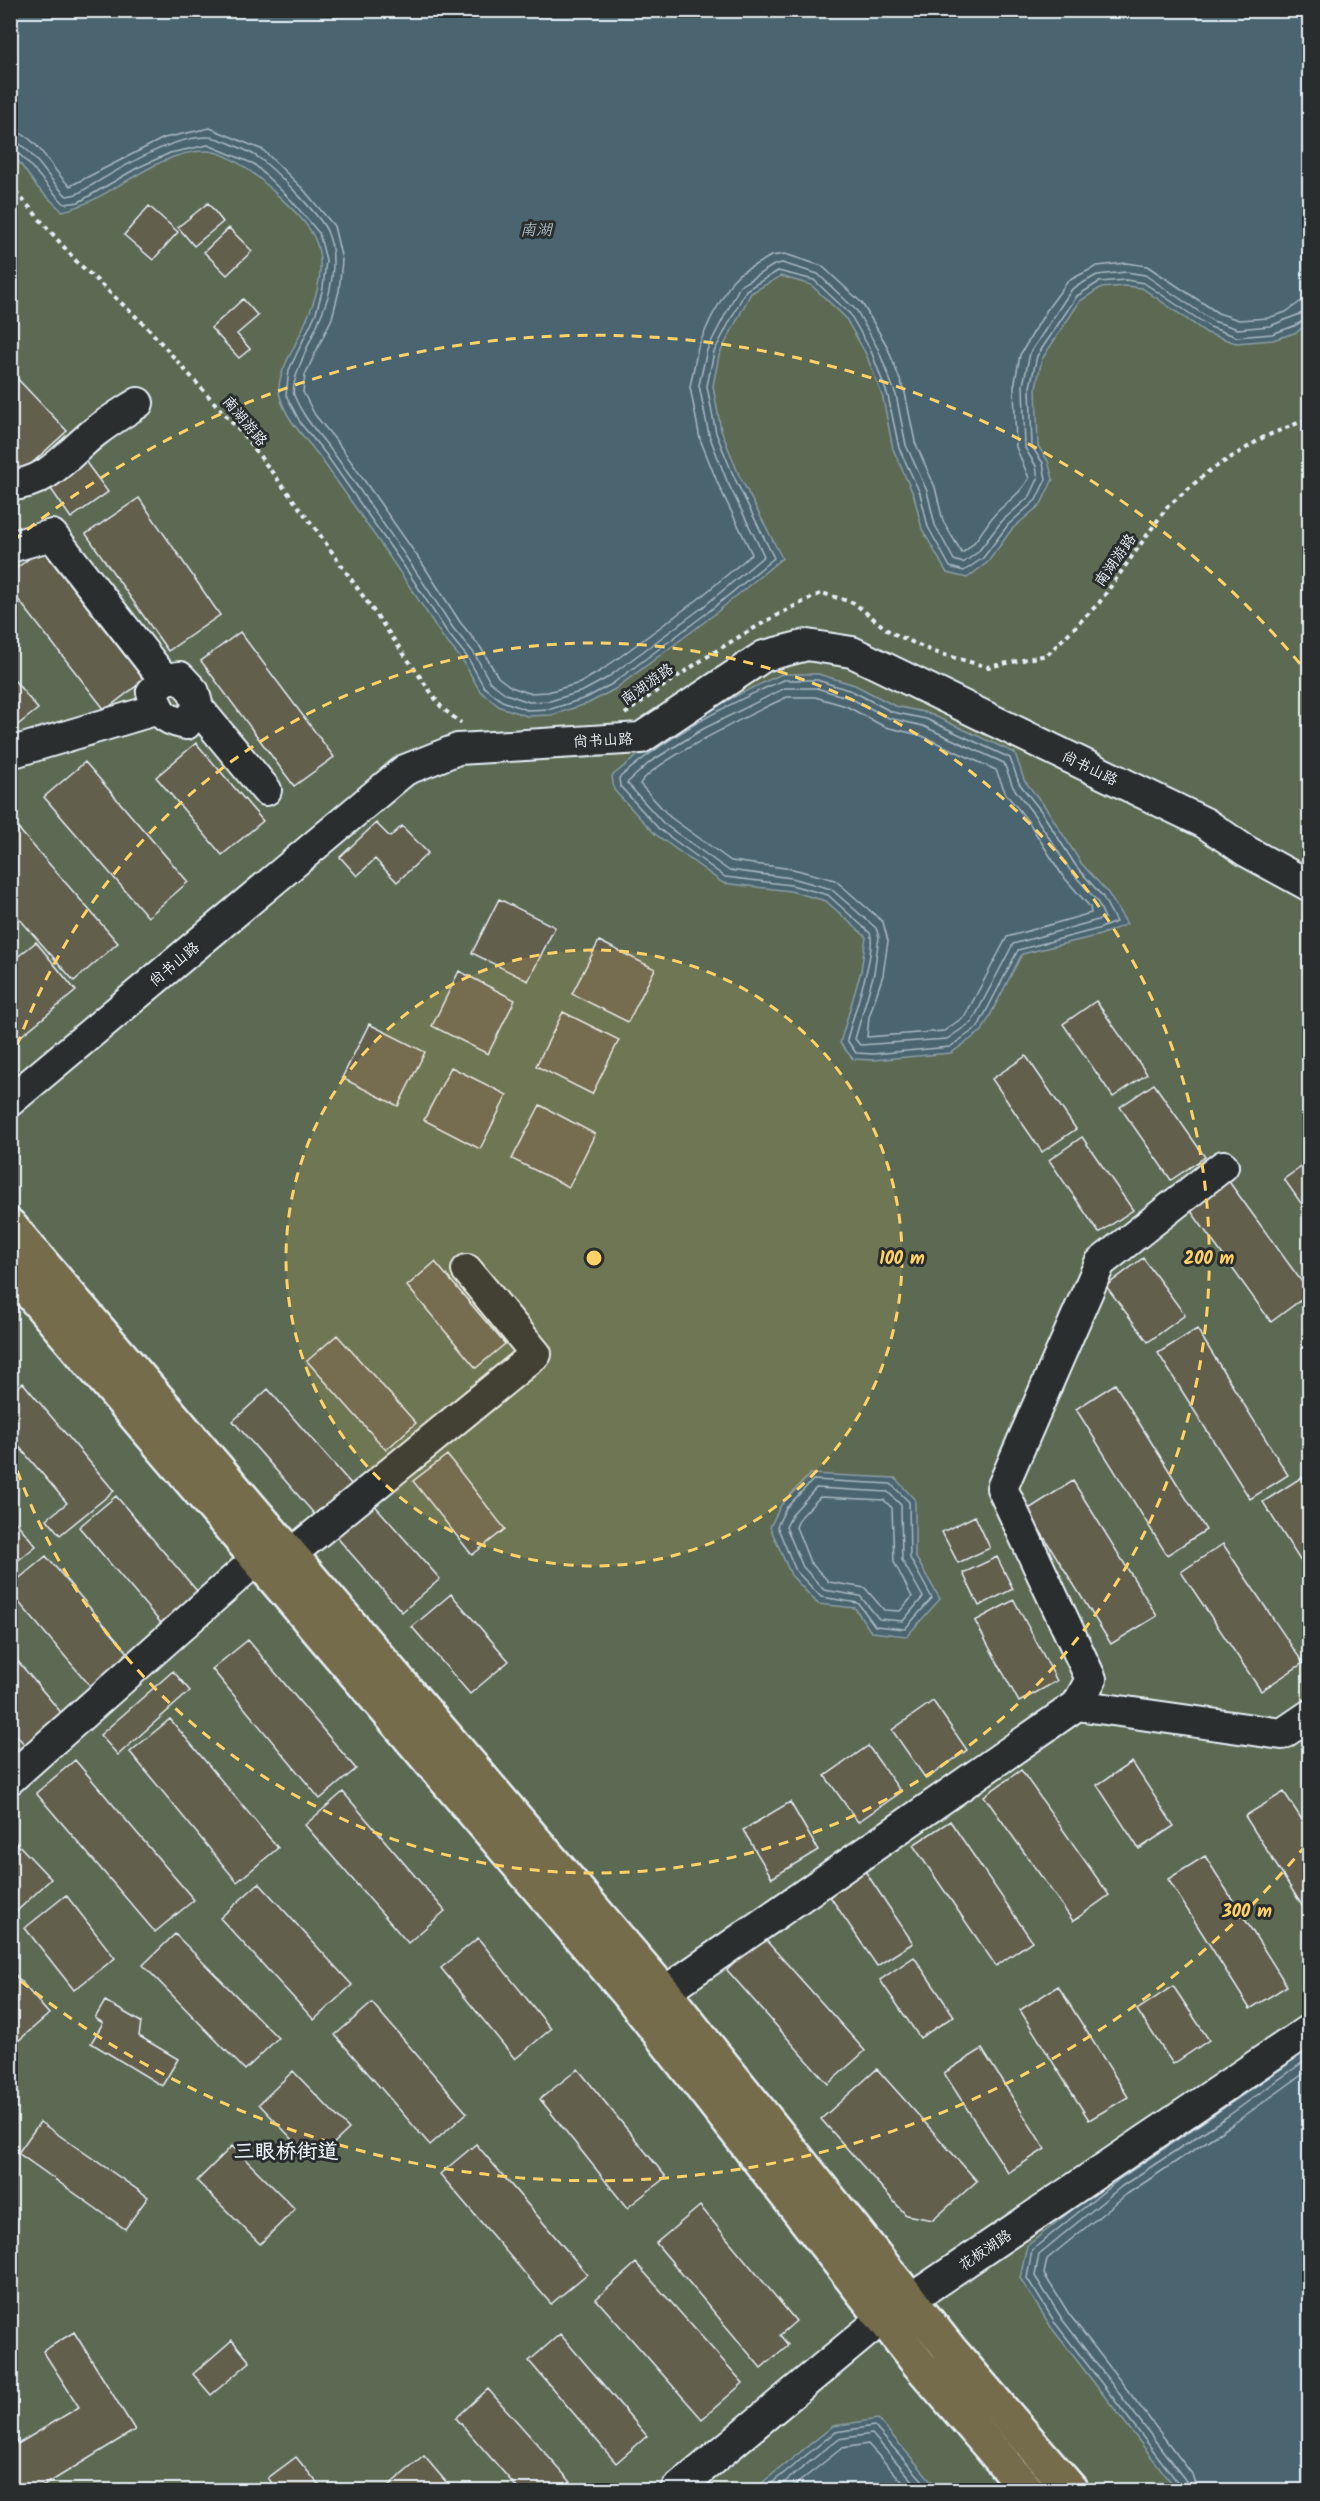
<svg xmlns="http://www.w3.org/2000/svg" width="1320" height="2501" font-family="Kalam,'LXGW WenKai TC',sans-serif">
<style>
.green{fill:#5c6a52;stroke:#a2aea5;stroke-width:1.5}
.water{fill:#4b6570;stroke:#8a9da6;stroke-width:1.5}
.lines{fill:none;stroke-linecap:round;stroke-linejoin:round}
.shore{stroke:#a9b9c2;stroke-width:1.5}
.building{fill:#645e4d;stroke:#e8f1f8;stroke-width:1.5}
.minor-casing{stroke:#e8f1f8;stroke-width:34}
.major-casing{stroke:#e8f1f8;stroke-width:38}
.path{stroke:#e8f1f8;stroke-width:4;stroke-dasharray:4.5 4.5;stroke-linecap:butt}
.minor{stroke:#2a2d2e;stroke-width:30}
.major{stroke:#746c4b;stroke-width:33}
.ring{fill:none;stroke:#ffd166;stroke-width:3;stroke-dasharray:10 8}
.labels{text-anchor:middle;stroke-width:6;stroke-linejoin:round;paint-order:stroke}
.street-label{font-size:15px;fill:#e8f1f8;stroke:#2a2d2e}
.water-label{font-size:16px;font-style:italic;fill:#a9b9c2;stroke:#2a2d2e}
.district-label{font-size:21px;font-weight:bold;fill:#e8f1f8;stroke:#2a2d2e}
.centre{fill:#ffd166;stroke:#2a2d2e;stroke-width:3}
.ring-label{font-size:18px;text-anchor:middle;font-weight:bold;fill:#ffd166;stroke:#2a2d2e;stroke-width:6;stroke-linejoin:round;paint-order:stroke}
</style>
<rect width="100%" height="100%" fill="#3b3c37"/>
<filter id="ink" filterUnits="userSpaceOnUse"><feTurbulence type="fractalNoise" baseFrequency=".0167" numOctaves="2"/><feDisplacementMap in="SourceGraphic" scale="12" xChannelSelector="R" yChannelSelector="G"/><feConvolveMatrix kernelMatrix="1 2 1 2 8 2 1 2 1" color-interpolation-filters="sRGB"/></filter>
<g filter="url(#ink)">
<path class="green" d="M11,11h1298v2479h-1298z"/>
<path class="water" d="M10,11h1299v310l-12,11 -24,8 -37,3 -29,-10 -65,-45 -16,-2 -26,2 -20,13 -38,58 -6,28 2,59 10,15 5,18 -12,25 -29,25 -24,33 -21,16 -20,-5 -25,-44 -8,-33 -21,-47 -10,-51 -17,-44 -21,-37 -34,-32 -30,-9 -30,17 -32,62 -6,31 8,44 18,45 43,83 -71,59 -96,72 -26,14 -37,12 -25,1 -27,-9 -20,-16 -17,-30 -21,-25c-38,-60 -79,-118 -120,-176 -14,-20 -36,-39 -42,-64 -4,-13 5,-32 11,-43 16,-33 41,-79 23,-116 -8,-17 -28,-34 -42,-47 -14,-14 -45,-39 -65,-39 -52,-1 -96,50 -145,60l-25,-24 -26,-36z
M782,674h36l37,11 40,21 33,7 87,40 9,27 22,28 35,55 27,30 19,31 -27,11 -78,19 -40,77 -31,22 -78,7 -20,-1 -13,-16 21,-72 5,-34 -40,-36 -36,-10 -67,-8 -68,-49 -41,-44 -2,-14c51,-43 110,-75 170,-102z
M810,1474l85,4 20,22v56l25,43 -33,37 -36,-4 -16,-24 -37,-4 -27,-29 -21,-48 11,-22z
M1309,2041v449h-132l-126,-163 -31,-49 7,-32 87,-70z
M878,2419l61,71h-186l80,-64z"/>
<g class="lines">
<path class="shore" d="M10,131c27,1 41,40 60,55l94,-48 46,-10 53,22 40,39 31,37 8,34 -3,31 -7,27 -27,57 -2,17 12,23 23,28 84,120 38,59 21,26 17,29 13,10 18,6 19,-1 32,-9 22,-13 95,-70 55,-46 -34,-70 -18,-45 -10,-52 8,-40 13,-29 21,-37 7,-7 32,-18 14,-2 37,12 40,37 25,43 18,47 10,49 20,45 8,34 19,32c15,-9 22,-27 34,-40 12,-12 25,-20 33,-35l-13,-31 -2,-60 6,-32 28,-47 20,-27 29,-15 29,-3 21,3 71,47 21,7 29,-2 18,-6 14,-10 10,-1
M10,140c18,1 41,44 57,56l10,-2c35,-20 90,-58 132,-57 9,0 42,15 50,21 15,11 61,57 68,73 8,18 7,39 3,58 -4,25 -42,89 -36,106 10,26 31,45 46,67 39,55 77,110 113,166l21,25 16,29 16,12 23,8 21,-1 33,-10 24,-13 96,-71 61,-51 -37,-75 -18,-46 -10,-50 8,-35 33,-64 34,-21 8,-2 36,11 39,37 21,38 18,46 10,50 21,46 8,34 19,35 9,3 15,-11 24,-31 28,-25 8,-17 -2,-13 -11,-18 -2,-63 7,-32 42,-64 25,-14 29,-3 19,3 68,46 25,8 32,-3 40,-16
M10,148c10,1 42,46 55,56l14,-2 58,-34 33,-15 38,-8 46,19 37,36 28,33 7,27 -3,28 -7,25 -27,57 -3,25 15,29 24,29 83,119 39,60 21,26 16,29 18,14 25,9 24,-1 35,-11 26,-14 95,-71 67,-55 -40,-81 -18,-44 -9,-47 7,-34 32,-62 32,-19 36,9 36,34 21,37 17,45 11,52 21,45 8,34 22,40 14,4 19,-13 25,-33 28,-25 10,-21 -3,-16 -11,-16 -2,-60 7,-31 40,-60 22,-14 27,-2 18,3 66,44 27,10 35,-3 22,-8 16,-9
M784,680h33l35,11 40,21 34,7 84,39 9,25 22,28 35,55 27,31 13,25 -18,7 -80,21 -40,77 -28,20 -77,7 -17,-1 -9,-13c5,-23 30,-89 23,-107l-42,-38 -37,-10 -66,-8 -66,-48 -39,-43 -1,-8c48,-41 107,-74 165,-98z
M785,688h31l34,10 39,20 34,8 81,37 9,24 22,29 35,54 27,31 8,17 -92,26 -41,78 -25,17 -87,6 -5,-6 19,-66 5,-36 -3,-9 -45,-39 -39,-11 -64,-8 -64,-46 -37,-41 23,-21 53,-33z
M787,697h28l31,9 39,21 35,8 76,35 10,24 22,27 34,54 28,32 1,6 -84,24 -42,79 -21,15 -77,6 2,-20 14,-42 5,-34 -5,-19 -48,-42 -42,-11 -62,-8 -61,-44 -30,-33c10,-21 121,-75 147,-87z
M813,1480l78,4 18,18 1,56 22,40 -27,31 -30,-3 -17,-23 -37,-6 -25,-26 -19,-45 9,-18z
M816,1488l72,4 13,13 1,55 21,37 -20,24 -24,-2 -19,-23 -36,-6 -21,-23 -17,-40 7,-14z
M820,1497l64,3 8,8 2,54 18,35 -12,14 -16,-1 -19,-22 -36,-6 -19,-20 -14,-35 4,-9z
M763,2490l72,-58 39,-6 57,64
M775,2490l63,-51 34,-5 49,56
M789,2490l53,-42 26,-4 42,46
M1181,2490l-2,-6 -123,-160 -29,-46 5,-28 86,-70 169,-115
M1188,2490l-2,-9 -124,-162 -27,-43 4,-22 83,-68 106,-70 82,-59
M1197,2490l-5,-16 -123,-160 -25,-40 3,-15 80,-65 106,-70 77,-55"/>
</g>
<path class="building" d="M208,203l15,19 -29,24 -16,-19z
M149,206l29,26 -25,28 -29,-25z
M229,228l23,23 -25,24 -23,-23z
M243,299l15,17 -21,18 13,15 -11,9 -28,-30z
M10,371l57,60 -48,44 -9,-9z
M85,461l23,31 -37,26 -22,-32z
M139,498l81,117 -52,36 -82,-117z
M42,549l102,131 -39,30 -95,-121v-16z
M240,632l94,125 -40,29 -93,-125z
M10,675l28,34 -28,22z
M196,743l67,78 -41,34 -66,-78z
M85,762l103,120 -40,35 -104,-120z
M10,819l108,124 -44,38 -64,-73z
M376,823l14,14 12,-11 26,27 -31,29 -22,-23 -18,17 -17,-19z
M499,899l56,28 -27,54 -56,-28z
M599,941l56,28 -27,53 -56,-28z
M36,942l40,49 -66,54v-82z
M459,971l56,29 -27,54 -56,-28z
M1096,1001l51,73 -34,23 -50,-73z
M563,1012l56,28 -27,54 -56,-28z
M369,1024l56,28 -27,54 -56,-28z
M1026,1056l50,73 -34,23 -50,-73z
M451,1067l56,28 -27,54 -56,-29z
M1154,1084l51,73 -34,23 -51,-73z
M540,1105l55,29 -26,53 -57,-28z
M1082,1137l51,73 -34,23 -50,-73z
M1310,1161v55l-26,-37z
M1227,1179l83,114 -39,29 -83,-115z
M1143,1258l42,57 -37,27 -42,-56z
M435,1262l70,82 -29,24 -69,-82z
M1197,1329l91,146 -38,24 -92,-146z
M337,1335l79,88 -30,27 -79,-89z
M23,1383l91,108 -54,44 -13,-16 20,-16 -57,-67v-43z
M1115,1384l91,146 -39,25 -91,-146z
M268,1389l84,96 -35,32 -84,-96z
M447,1455l58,74 -33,26 -59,-74z
M1302,1477l8,13v86l-47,-74z
M1073,1481l84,135 -46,28 -84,-134z
M116,1496l87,102 -37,31 -87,-102z
M371,1501l69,78 -38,33 -68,-78z
M10,1515l26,31 -26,21z
M975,1516l15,32 -32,15 -16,-31z
M1223,1544l80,119 -42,28 -80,-119z
M46,1556l84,99 -38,33 -82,-96v-6z
M997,1557l16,32 -34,17 -16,-33z
M451,1594l58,67 -39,33 -58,-67z
M1014,1600l43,81 -38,21 -44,-81z
M248,1640l108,129 -36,30 -108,-130z
M10,1652l54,64 -37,31 -17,-19z
M173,1671l17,20 -72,64 -18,-20z
M933,1701l34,49 -41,29 -34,-49z
M170,1719l108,129 -41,34 -107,-130z
M868,1746l33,46 -43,30 -33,-46z
M75,1760l119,140 -39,32 -119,-139z
M1132,1762l42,64 -35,23 -42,-64z
M1021,1770l88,125 -36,26 -89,-125z
M343,1792l102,119 -37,32 -103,-118z
M1284,1792l26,40v86l-65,-102z
M790,1802l28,48 -46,28 -29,-48z
M950,1821l82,120 -36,25 -83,-121z
M10,1836l41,43 -34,32 -7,-6z
M1205,1856l82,130 -37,23 -82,-130z
M865,1871l48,72 -36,23 -48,-71z
M259,1883l93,102 -38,35 -94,-102z
M66,1895l49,63 -41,32 -49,-62z
M175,1934l103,104 -33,32 -102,-105z
M763,1937l102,114 -37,33 -101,-114z
M478,1938l73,91 -36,30 -74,-91z
M914,1957l40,59 -34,22 -40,-58z
M10,1969l39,45 -39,34z
M1058,1986l70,111 -39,23 -69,-110z
M1173,1986l36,54 -36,24 -36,-54z
M105,2001l36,21 -2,14 39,23 -16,27 -71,-43 12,-20 -8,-5z
M372,2003l95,110 -37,32 -95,-110z
M982,2049l63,100 -37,24 -64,-100z
M578,2069l88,108 -39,31 -87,-109z
M877,2069l100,112 -44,39 -27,-5 -85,-96z
M293,2071l56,58 -35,33 -55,-58z
M40,2122l108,75 -23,32 -107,-76z
M476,2144l111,130 -36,30 -111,-130z
M232,2146l63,63 -35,35 -63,-63z
M700,2206l96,115 -16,14 8,10 -27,23 -105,-125z
M636,2263l107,120 -41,36 -106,-120z
M74,2332l61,98 -98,60h-27v-58l8,12 61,-37 -36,-56z
M560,2334l87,102 -31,27 -87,-102z
M232,2340l18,22 -39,33 -18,-21z
M488,2389l90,101h-59l-63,-72z
M424,2456l29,34h-61l-4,-4z
M296,2457l27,33h-45l-10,-12z"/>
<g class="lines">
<defs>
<path id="minor" d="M10,485c38,-1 58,-32 85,-53 14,-11 29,-20 43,-29
M10,547l42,-12 112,144
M198,708l-4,-16 -14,-15 -16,2 -12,13c7,21 11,28 34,32l12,-16 68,82
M10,753l148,-44
M10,1101l395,-331 53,-21 183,-11 123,-82 43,-11 45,7 353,171 41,28 64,35
M291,1554l245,-200 -69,-84
M1077,1705l14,-26 -89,-191 98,-225 123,-97
M10,1779l248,-221
M664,1992l413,-287 205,29 28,-19
M676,2490l207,-172 427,-289"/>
<path id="major" d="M10,1226l654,766 288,360 119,138
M10,1269l618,724 291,371 108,126"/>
</defs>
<use href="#minor" class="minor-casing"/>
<use href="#major" class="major-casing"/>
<path class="path" d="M10,185l67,77 68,63 100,112 70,91 127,180 19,15
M625,714c62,-46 127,-89 197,-121l32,10 36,29 44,20 54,15 59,-12 52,-52 68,-96 42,-36 55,-34 46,-19"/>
<use href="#minor" class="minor"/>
<use href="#major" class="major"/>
</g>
</g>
<circle cx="594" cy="1258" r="308" fill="#ffd166" fill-opacity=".12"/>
<g class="ring">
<circle cx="594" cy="1258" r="308"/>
<path d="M11 1063A615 615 0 1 1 11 1453"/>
<path d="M1306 1845A923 923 0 0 1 13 1975M13 541A923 923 0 0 1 1306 671"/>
</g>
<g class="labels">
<g class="street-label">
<text transform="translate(245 421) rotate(50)" y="5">南湖游路</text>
<text transform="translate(1115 560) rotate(-55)" y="5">南湖游路</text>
<text transform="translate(647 684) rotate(-35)" y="5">南湖游路</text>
<text transform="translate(603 740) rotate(-3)" y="5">尚书山路</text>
<text transform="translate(1090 768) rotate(26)" y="5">尚书山路</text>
<text transform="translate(174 964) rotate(-40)" y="5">尚书山路</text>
<text transform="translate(985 2250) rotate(-34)" y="5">花板湖路</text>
</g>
<g class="water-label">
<text x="536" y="235">南湖</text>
</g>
<g class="district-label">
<text x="286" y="2158">三眼桥街道</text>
</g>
</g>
<circle cx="594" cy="1258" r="9" class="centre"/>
<g class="ring-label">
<text x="902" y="1264">100 m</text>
<text x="1209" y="1264">200 m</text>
<text x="1247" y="1917">300 m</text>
</g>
<rect width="1320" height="2501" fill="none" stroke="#2a2d2e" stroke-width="36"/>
<rect x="18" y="18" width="1284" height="2465" fill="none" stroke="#e8f1f8" stroke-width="2" filter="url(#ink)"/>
</svg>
